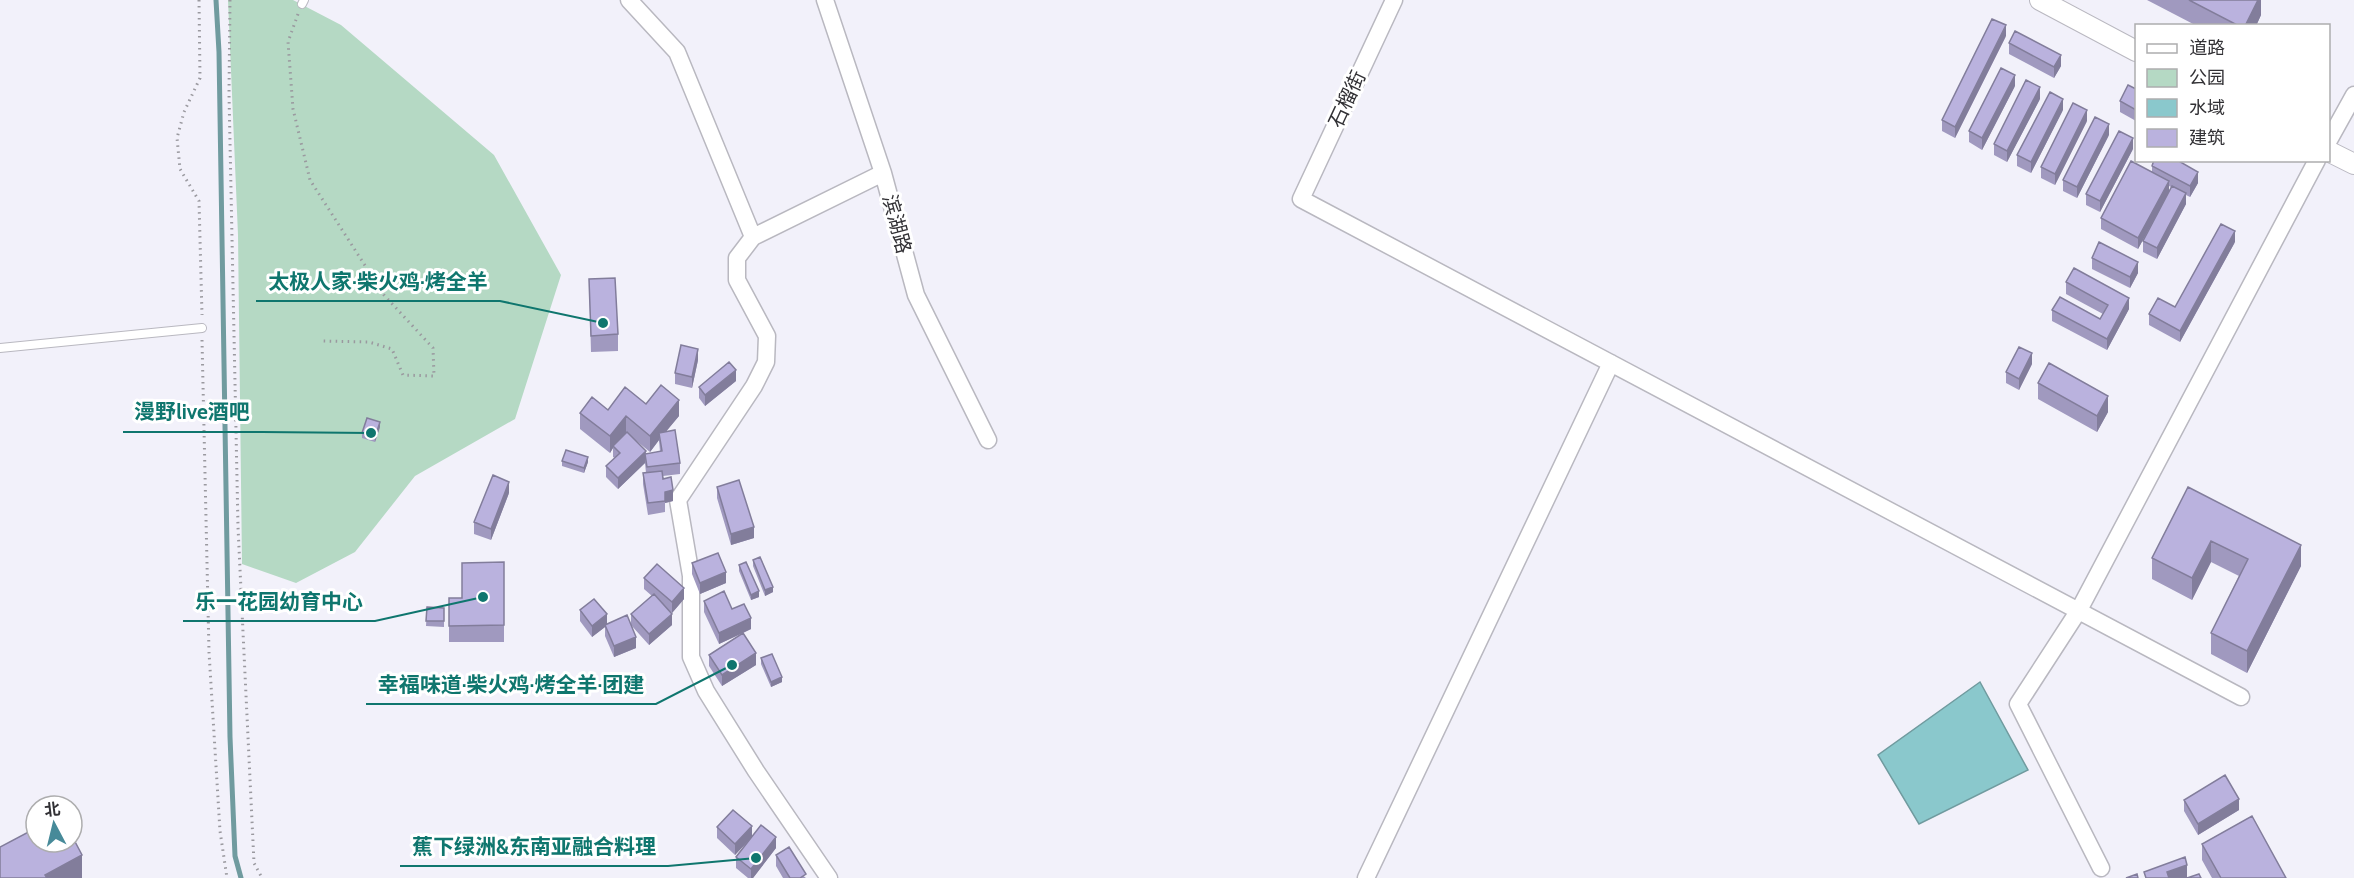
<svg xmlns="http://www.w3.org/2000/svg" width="2354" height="878" font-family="Cabin,'Noto Sans SC',sans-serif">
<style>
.green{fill:#b5d9c4}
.water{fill:#8ac8cc;stroke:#709b9f;stroke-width:1.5}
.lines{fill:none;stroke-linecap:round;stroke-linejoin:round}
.stream{stroke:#709b9f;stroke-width:5}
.service-casing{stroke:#b9b8c0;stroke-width:10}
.minor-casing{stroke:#b9b8c0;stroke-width:19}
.tertiary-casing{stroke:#b9b8c0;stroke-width:22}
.path{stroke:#9a999f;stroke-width:3;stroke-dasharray:1.5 4.5;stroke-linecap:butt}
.service{stroke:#fff;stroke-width:8}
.minor{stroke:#fff;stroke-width:16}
.tertiary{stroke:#fff;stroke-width:20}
.wall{fill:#a099bf;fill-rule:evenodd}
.shaded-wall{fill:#827d9b}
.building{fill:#bab2de;stroke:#827d9b;stroke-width:1.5}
.labels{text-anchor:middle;stroke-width:6;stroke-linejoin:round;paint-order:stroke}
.street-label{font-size:20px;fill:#323135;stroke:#fff}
.leader{fill:none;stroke:#0f766e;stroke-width:2}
.callout-dot{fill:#0f766e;stroke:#fff;stroke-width:2}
.callout-label{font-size:21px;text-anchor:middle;font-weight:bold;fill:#0f766e;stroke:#fff;stroke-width:6;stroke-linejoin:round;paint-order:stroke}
</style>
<rect width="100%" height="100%" fill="#f2f1fa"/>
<path class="green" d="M228,0h65l48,25 153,130 67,120 -46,144 -100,57 -60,76 -59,31 -54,-19 -4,-329z"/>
<path class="water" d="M1980,682l48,88 -109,54 -41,-69z"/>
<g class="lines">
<path class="stream" d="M216,0l3,52 11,685 5,119 6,22"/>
<defs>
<path id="service" d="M302,4l2,-4
M0,348l202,-20"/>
<path id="minor" d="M629,0l48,52 76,185 -16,21v22l30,56 -1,26 -12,24 -76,114 13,76v81l15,34 50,80 73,107
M825,0l58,173 33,122 72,145
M1394,0l-93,199 940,498
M2328,142l26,-47
M753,237l130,-64
M2101,868l-83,-164 61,-94 238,-450
M1366,878l245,-515"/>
<path id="tertiary" d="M2040,0l96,51
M2328,151l26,13"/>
</defs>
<use href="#service" class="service-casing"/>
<use href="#minor" class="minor-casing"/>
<use href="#tertiary" class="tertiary-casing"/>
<path class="path" d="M199,0l1,78 -16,34 -7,26 3,31 19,32 3,114
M230,0l-1,94 9,433 16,336 8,15
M298,14l-10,28 5,67 17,71 74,115 49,53 1,28 -31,-1 -11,-26 -23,-7 -49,-1
M202,340l7,312 11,179 7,47"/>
<use href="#service" class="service"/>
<use href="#minor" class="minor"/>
<use href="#tertiary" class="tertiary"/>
</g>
<path class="wall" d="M2147,0h114v15l-5,11h-59z
M2006,36l-51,102 -13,-7v-11z
M2009,43l52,23 -7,12 -45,-24z
M2015,86l-33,64 -13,-8v-11z
M2136,89v32l-16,-9v-11z
M2040,99l-33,63 -13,-7v-11z
M2063,110l-32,63 -14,-7v-11z
M2087,121l-32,64 -14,-7v-11z
M2109,135l-32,63 -14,-7v-11z
M2133,149l-33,63 -14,-7v-11z
M2152,166l46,17 -8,14 -4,-2v9l-29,55 -14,-7v-11l28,-54 -2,-1v6l-31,57 -37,-20v-11l51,-46z
M2235,242l-55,100 -31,-17v-11l26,-7z
M2092,258l46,15 -8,15 -38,-19z
M589,279l29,55v17l-27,1z
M2066,282l63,27 -22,41 -55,-29v-11l48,9 3,-5 -37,-20z
M698,360l-6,28 -17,-4v-11z
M2032,364l-13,26 -13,-7v-11z
M736,381l-31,25 -6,-8v-11z
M2038,383l70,29 -11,20 -59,-33z
M646,404l33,12 -13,15 14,32v11l-17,2 10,25 -8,2v9l-17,3 -5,-31v-11h3l-1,-10 -27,26 -12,-12v-11l9,-8 -2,-1v-9l-3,5 -30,-24v-16zM634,439l16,13 9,-12 1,12 -14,2z
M380,427l-5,15 -13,-4v-5z
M562,461l26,1 -4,11 -22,-7z
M717,487l37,51 -23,7 -14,-47z
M2188,487l113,79 -54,107 -36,-19v-21l28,-57 -28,-14 -19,38 -40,-21v-21z
M509,493l-18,47 -17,-6v-12z
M753,560l20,32 -8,4 -12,-30z
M504,562v80h-55v-44h13z
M692,563l34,20 -26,11 -8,-20z
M739,565l20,32 -8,3 -12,-29z
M644,578l40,21 -12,14 -5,-4 5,16 -23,20 -18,-20v-11l21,-18 -8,-7z
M704,601l28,8 19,20 -8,4 13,32 -34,21 -13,-20v-11l32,-21 -22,10 -15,-32z
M427,607l17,1v19l-18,-1z
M580,610l27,14 29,24 -22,9 -9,-21v-9l-13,10 -12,-16z
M761,658l21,24 -11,5 -10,-23z
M2184,800l55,10 -41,25 -14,-24z
M717,827l35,10 24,11 -23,30h-5l-12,-10v-11l15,-19 -16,17 -18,-17z
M2202,844l84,34h-74l-10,-18z
M776,855l30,23h-23l-7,-12z"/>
<path class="shaded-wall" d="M2258,0h3v15l-5,11h-11z
M2006,25v11l-51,102v-11z
M2061,55v11l-7,12v-11z
M2015,75v11l-33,64v-12z
M2040,87v12l-33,63v-11z
M2063,99v11l-32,63v-11z
M2087,110v11l-32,64v-11z
M2109,124v11l-32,63v-11z
M2133,138v11l-33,63v-11z
M2198,172v11l-8,14v-11z
M2169,181v11l-31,57v-11z
M2186,193v11l-29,55v-11z
M2235,231v11l-55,100v-11z
M2138,262v11l-8,15v-11z
M2129,298v11l-22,41v-11z
M698,349v11l-6,28v-11z
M2032,353v11l-13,26v-11z
M736,370v11l-31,25v-11z
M2108,396v16l-11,20v-16z
M679,400v16l-19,23 -1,-6v7l-9,12v-16z
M626,416v17l-12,14 -1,-1v2l-3,5v-17z
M380,422v5l-5,15v-5z
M646,451l-1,12 -27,26v-11z
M588,457v5l-4,11v-5z
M509,482v11l-18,47v-11z
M673,490v11l-8,2v-11z
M754,527v11l-23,7v-11z
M2211,541v21l-19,38v-22z
M2301,545v21l-54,107v-22z
M726,572v11l-26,11v-11z
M773,587v5l-8,4v-6z
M684,588v11l-12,14v-11z
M759,591v6l-8,3v-5z
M607,614v11h-2v2l-13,10v-11z
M672,614v11l-23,20v-11z
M751,618v11l-32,15v-11z
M636,637v11l-22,9v-11z
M756,653v12l-34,21v-11z
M782,677v5l-11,5v-5z
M2239,799v11l-41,25v-11z
M752,826v11l-17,18v-11z
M776,837v11l-23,30h-2v-9z
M82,855v23h-37v-3z
M2187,865v13h-20v-6z"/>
<path class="building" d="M2189,0h69l-13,26h-6z
M1992,19l14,6 -51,102 -13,-7z
M2015,31l46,24 -7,12 -45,-24z
M2001,68l14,7 -33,63 -13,-7z
M2026,80l14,7 -33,64 -13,-7z
M2128,85l8,4v21l-16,-9z
M2050,92l13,7 -32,63 -14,-7z
M2073,103l14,7 -32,64 -14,-7z
M2095,117l14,7 -32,63 -14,-7z
M2119,131l14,7 -33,63 -14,-7z
M2154,160h23l21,12 -8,14 -38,-20z
M2131,161l38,20 -31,57 -37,-20z
M2172,186l14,7 -29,55 -14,-7z
M2221,224l14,7 -55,100 -31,-17 9,-16 17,9z
M2099,242l39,20 -8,15 -38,-19z
M2074,268l55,30 -22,41 -55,-29 8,-13 40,22 8,-14 -42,-23z
M615,278l3,56 -27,2 -2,-57z
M681,345l17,4 -6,28 -17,-4z
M2019,347l13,6 -13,26 -13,-7z
M729,362l7,8 -31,25 -6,-8z
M2049,363l59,33 -11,20 -59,-33z
M661,385l18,15 -29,36 -24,-20 -16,20 -30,-23 12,-16 16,13 17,-23 21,17z
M367,418l13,4 -5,15 -13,-4z
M675,430l5,33 -33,4 -2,-13 17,-3 -3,-18z
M627,432l19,19 -28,27 -12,-12 14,-13 -7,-7z
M566,450l22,7 -4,11 -22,-7z
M662,471l1,8 8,-2 2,13 -8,2v9l-17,2 -5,-30z
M493,475l16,7 -18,47 -17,-7z
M739,480l15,47 -23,7 -14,-47z
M2188,487l113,58 -54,106 -36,-18 37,-74 -37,-18 -19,37 -40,-20z
M718,553l8,19 -26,11 -8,-20z
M760,557l13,30 -8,3 -12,-30z
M504,562v63l-55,1v-28h13v-35z
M746,562l13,29 -8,4 -12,-30z
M657,564l27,24 -12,14 -28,-24z
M724,591l8,18 12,-5 7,14 -32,15 -15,-32z
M654,594l18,20 -23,20 -18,-20z
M594,599l13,15 -15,12 -12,-16z
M427,607l17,1v13h-18z
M627,615l9,22 -22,9 -9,-21z
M743,633l13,20 -34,22 -13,-20z
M772,654l10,23 -11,5 -10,-24z
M2225,775l14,24 -41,25 -14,-24z
M733,810l19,16 -17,18 -18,-17z
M2252,816l34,62h-65l-19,-34z
M761,825l15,12 -25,32 -15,-12z
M36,828v14h36v-6l10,19 -37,20 2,3h-47v-31z
M789,847l17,27 -6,4h-10l-14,-23z
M2185,857l2,8 -20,7 2,6h-23l-2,-6z
M2137,874l1,4h-12z
M2199,874l2,4h-14z"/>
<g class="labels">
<g class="street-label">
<text transform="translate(1347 99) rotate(-65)" y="7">石榴街</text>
<text transform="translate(897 224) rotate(75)" y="7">滨湖路</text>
</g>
</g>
<path class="leader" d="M603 323L500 301H256M371 433L262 432H123M483 597L375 621H183M732 665L656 704H366M756 858L668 866H400"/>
<g class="callout-dot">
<circle cx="603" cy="323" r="6"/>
<circle cx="371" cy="433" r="6"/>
<circle cx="483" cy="597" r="6"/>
<circle cx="732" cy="665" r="6"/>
<circle cx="756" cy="858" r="6"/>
</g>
<g class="callout-label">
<text x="378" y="289">太极人家·柴火鸡·烤全羊</text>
<text x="192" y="419">漫野live酒吧</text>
<text x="279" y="609">乐一花园幼育中心</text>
<text x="511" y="692">幸福味道·柴火鸡·烤全羊·团建</text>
<text x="534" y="854">蕉下绿洲&amp;东南亚融合料理</text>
</g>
<rect x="2135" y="24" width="195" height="138" fill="#ffffff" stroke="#adadae" stroke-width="1.5"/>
<rect x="2147" y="44" width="30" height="9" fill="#ffffff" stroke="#adadae" stroke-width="1.5"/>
<text x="2189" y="54" font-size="18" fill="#323135">道路</text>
<rect x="2147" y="69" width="30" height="18" fill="#b5d9c4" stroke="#adadae" stroke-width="1.5"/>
<text x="2189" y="84" font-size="18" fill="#323135">公园</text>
<rect x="2147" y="99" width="30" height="18" fill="#8ac8cc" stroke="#adadae" stroke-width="1.5"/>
<text x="2189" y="114" font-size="18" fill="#323135">水域</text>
<rect x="2147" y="129" width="30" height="18" fill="#bab2de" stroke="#adadae" stroke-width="1.5"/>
<text x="2189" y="144" font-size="18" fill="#323135">建筑</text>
<g transform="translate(54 824) rotate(353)"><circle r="28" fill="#ffffff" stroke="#adadae" stroke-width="1.5"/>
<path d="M0-4.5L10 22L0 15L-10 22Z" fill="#478a99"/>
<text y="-9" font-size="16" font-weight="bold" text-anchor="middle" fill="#323135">北</text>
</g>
</svg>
